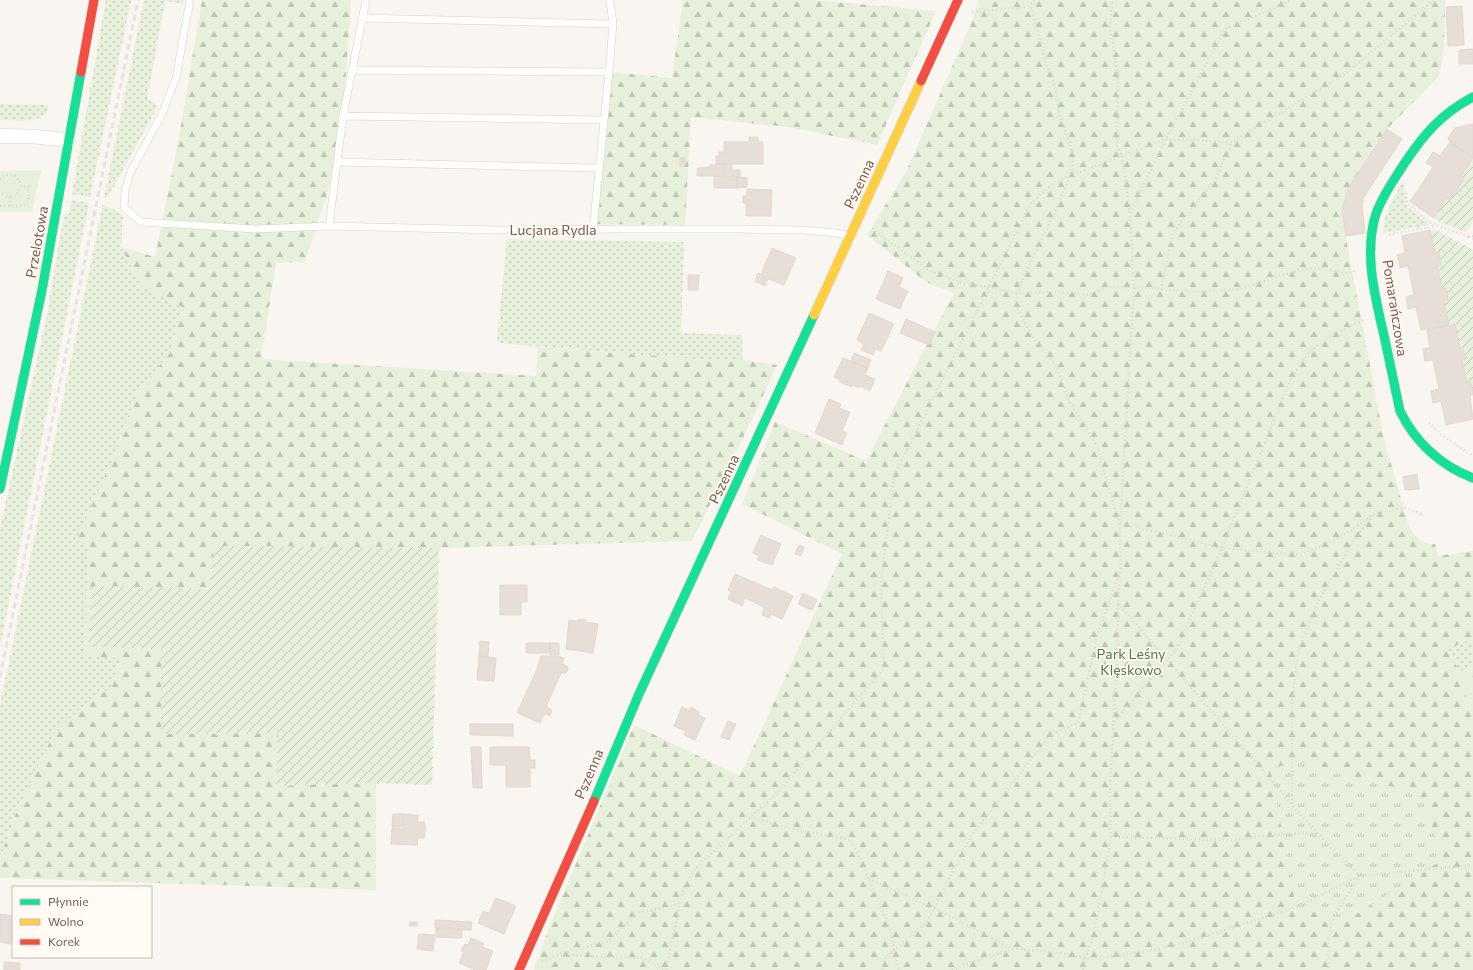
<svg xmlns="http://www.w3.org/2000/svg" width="1473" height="970" font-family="Commissioner,sans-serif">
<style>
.grass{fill:url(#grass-dots)}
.forest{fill:url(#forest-firs)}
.park{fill:url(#park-tufts)}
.garden{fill:url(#garden-furrows)}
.pitch{fill:#e7f0db}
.building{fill:#e6ded7;stroke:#e2d8d2}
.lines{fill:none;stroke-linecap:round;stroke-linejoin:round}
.lane-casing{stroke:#d7d1cb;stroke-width:8}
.street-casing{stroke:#d7d1cb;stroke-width:15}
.fast-casing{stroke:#d9d2cb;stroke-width:10}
.slow-casing{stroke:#d9d2cb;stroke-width:10}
.jam-casing{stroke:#d9d2cb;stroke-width:10}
.path{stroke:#dcd5d0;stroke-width:2.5;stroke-dasharray:1 3;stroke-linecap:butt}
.lane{stroke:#fefefd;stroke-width:7}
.street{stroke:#fefefd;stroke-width:14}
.fast{stroke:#16e098;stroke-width:9}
.slow{stroke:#ffcf43;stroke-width:9}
.jam{stroke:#f24e42;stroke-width:9}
.rail{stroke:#e6e3e7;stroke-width:3;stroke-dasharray:6 4;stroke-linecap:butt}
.labels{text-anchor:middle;stroke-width:3.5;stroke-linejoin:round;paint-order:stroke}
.street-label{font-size:14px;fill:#7a5c4d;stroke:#fffaf3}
.park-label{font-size:14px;fill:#537a41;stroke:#fffaf3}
</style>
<defs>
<pattern id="grass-dots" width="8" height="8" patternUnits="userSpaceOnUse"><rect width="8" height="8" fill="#e7f0db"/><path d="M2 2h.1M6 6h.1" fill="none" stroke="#c0c6b4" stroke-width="1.8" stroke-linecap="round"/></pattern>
<pattern id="forest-firs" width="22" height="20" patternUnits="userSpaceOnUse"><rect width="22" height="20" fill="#e7f0db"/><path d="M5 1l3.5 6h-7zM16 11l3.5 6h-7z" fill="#c0c6b4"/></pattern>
<pattern id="park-tufts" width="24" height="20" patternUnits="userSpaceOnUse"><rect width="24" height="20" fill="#e7f0db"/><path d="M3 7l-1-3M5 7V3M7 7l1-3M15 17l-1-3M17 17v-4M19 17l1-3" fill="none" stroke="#c0c6b4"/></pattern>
<pattern id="garden-furrows" width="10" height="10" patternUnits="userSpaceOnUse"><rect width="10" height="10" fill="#e7f0db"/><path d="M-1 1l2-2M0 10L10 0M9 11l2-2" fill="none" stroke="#c0c6b4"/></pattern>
</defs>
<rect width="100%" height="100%" fill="#f9f5f0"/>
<path class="grass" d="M106,0h25l-41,197 -18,-3z
M144,0h40v4l-19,-3 -18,98 11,7 -49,89 -5,3z
M2,104l46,1c0,3 0,7 -3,9 -7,9 -34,6 -45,6v-15z
M1403,181l4,26 22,18 -46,8c0,-15 12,-39 20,-52z
M72,200l17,3 -89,444v-118l47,-214 17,-100 5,-2z
M103,204l20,11 -2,32 21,40 40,20 -12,46 -33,40 -24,65 -25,90 -3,108 36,1 -9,30 -28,18 -31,30 -38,81 -15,42v-152z
M507,239l177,3 -3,91 61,2v25h-35l-210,-17z
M1473,638v29l-14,5 -11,-23z"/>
<path class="forest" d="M202,0h149l-8,116 -6,46 -32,100 -29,1 -15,96 275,17 2,-29 169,13h35l35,5 -21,46 -64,130 -253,7 -224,-2 -5,43 -118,-3 -4,61 73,2 1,85 117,-1 -3,52 100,-2v107l-376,-12v-20l15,-42 38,-81 31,-30 28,-18 9,-29 -36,-2 3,-107 -12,-9 37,-82 24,-65 33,-40 12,-46 -40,-20 -21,-40 34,10 23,-114z
M683,0h129l124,11 -59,134 -88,-18 -98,-10 -6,108 -92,-1 16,-152 63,6z
M979,0h466l-1,48 -5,28 -52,53 -38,58 -7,22 4,30 38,200 24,84c5,13 13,21 27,21l3,12 35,-5v87l-25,11 11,23 14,46v252h-939l15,-42 85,-203 106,51 102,-222 -100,-50 33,-82 91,39 88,-168 -28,-11 -59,-47 39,-63 66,-151z"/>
<path class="park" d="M1301,762l119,32 24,65 -98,62 -50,-14 -26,-139z"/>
<path class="garden" d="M1473,158v63l-7,11 -24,-9 -8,-5 12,-20 4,2 13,-20 -2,-3z
M1430,230l8,1 35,19v143l-2,-11 -4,1 -5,-23 4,-1 -2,-12 -4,1 -5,-24 -6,1 -5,-24 4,-1 -2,-12 -4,1 -5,-23 4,-1 -2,-12h-4z
M214,546l225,2 -7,237 -56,-2 -100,3 2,-53 -117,1v-85l-73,-2 4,-61 117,3z"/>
<path class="pitch" d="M41,170l-9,42h-32v-41z
M1473,667v51l-14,-46z"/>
<path class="building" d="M1462,6l2,39 -16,1 -2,-39z
M1473,49v15h-14v-14z
M1473,124v33l-24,-16 -1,-3 7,-10z
M1387,129l15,10 -38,58 -2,8 3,28 -19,3 -4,-27 7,-22z
M749,137h9v5h5v22h-47v-8h3v-4h5v-10h25z
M1450,142l23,16 -12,19 3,2 -14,21 -4,-2 -12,20 -24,-16 23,-35 -7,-4 7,-11 7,4z
M680,158h5v8h-5z
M724,164h8v6h8v7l-16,-1z
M724,164v12h-27l1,-8 11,-1 1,-2z
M714,176l23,1v11h-23z
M737,177h10v10l-10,1z
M747,189l25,1 -1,26h-25v-13h-3v-7h4z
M1430,230l5,23h4l2,12 -4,1 5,23 4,-1 2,12 -4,1 5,24 -28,5 -5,-23 -8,2 -2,-12 8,-2 -6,-29 -8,2 -3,-13 8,-2 -3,-17z
M772,248l24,10 -12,27 -16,-6 -3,7 -10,-5 3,-8 3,1z
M888,271l15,7 -4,9 9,4 -8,18 -24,-10z
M688,275h11l-1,15h-10z
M869,313l25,11 -13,27 -6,-2 -2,6 -12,-5 3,-6 -7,-4z
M906,319l29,13 -6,13 -29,-12z
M1455,324l5,24 3,-1 3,12 -4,1 5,23 4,-1 2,11v2h-3l3,24 -27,6 -5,-24 -8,2 -2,-12 8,-2 -6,-29 -8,1 -2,-12 7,-1 -3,-18z
M854,353l17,7 -3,8 -17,-7z
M843,358l25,10 -3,7 10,4 -5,12 -10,-5 -1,2 -7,-3v2l-13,-5 1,-2 -6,-3z
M829,399l12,5 -2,4 11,4 -8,19 5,2 -5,12 -27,-12z
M1417,474l2,15 -14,1 -2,-13z
M761,535l20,9 -9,21 -15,-5 2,-4 -6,-3z
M799,545l5,2 -3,9 -6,-2z
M735,574l37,16 2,-3 19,9 -11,23 -11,-5 -2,4 -7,-3 2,-8 -19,-9 -3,8 -14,-7 3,-7 -3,-2z
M500,585h27v17h-6v13h-21z
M803,593l14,7 -5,10 -14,-6z
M578,619l8,1v2l12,2 -5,29 -27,-4 3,-29 9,1z
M480,641l9,1 -1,15 -9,-1z
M526,643h24v10h-24z
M550,643h9v12h-9z
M479,656l17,2 -2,23 -17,-1z
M541,656h17l6,2 -2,6 5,2 1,3 -2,4h-5l-15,34 6,3 -2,6 -6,-2 -4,9 -23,-10 20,-44z
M682,707l8,4 1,-4 8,5 -1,3 7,3 -10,22 -11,-5 2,-4 -12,-5z
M728,721l8,3 -7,16 -8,-3z
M470,724h43v12l-43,-1z
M471,747h10l1,41h-9z
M490,747h39l1,13h5v8h-5v19h-24v-22h-16z
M393,814h10l-1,13h-10z
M403,814l15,1v7h6l2,8 -2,8h-6l-1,7 -26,-1 1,-16 11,1z
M496,898l20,8 -12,28 -26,-11 5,-12 6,2z
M0,914l13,2 -2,28 -11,-2z
M435,920l37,2 -1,8 -36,-2z
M410,922h7v4h-8z
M436,928l26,1v8l-2,1 -24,-1z
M419,934l16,1 -2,16 -16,-2z
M471,938l12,5 -1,4 11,4 -7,19h-11l-16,-7 5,-11 -3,-1 4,-7 3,1z
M4,962l16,1v7h-16z"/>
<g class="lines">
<defs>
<path id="lane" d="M190,0l-14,78 -14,36 -31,57 -6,19 -1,18 17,14 115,7 73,-3 168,4 127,-1h112l66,1 35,3 13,3
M362,18l251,6
M352,70l257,2
M343,116l261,4
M337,162l262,6
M329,226l14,-110 23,-116
M593,230l16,-158 4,-48 -3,-24"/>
<path id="street" d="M0,136c23,0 45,0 68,5"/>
<path id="fast" d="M1473,97c-32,17 -49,37 -69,67 -10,16 -22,32 -28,50 -13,40 0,86 9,126 5,23 10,47 15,71 15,31 41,55 73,67
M0,489l42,-199 39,-218
M594,801l45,-107 175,-379"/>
<path id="slow" d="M814,315l107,-234"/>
<path id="jam" d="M81,72l13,-72
M921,81l37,-81
M519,970l75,-169"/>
</defs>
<use href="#lane" class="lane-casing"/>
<use href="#street" class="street-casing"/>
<use href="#fast" class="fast-casing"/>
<use href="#slow" class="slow-casing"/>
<use href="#jam" class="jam-casing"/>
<path class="path" d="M1034,0l-3,6 15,58 8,19 6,35 11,29 2,17 -3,12 -13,31 -31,65 -9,21 -1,13 18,33 22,26 13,36 28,45 15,54 8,23 102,25 79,7 50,-24 24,-18 30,-5 19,7
M972,12l59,-6
M0,179l5,-4h9c8,6 9,15 0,21h-8l-6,-4
M1406,193l2,11 20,18 41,15
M10,197v9
M0,206h22l4,-2 2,-3 1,-14 -8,-1
M1130,213l36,-74 59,-110 67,-29
M873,228l3,4 53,38 36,14 24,3 28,6 41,-1 29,3 19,-8h28l66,5 41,-3 42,-14 23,-6 16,-1 24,5 9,-2
M1389,235l46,-9
M1473,236l-4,1 4,2
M1161,290l12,-58 42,-52 17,-38
M1429,423l17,15 27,18
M1118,603l199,230 43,43 -27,41 -5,25 1,28
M1473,676v1
M1114,722l62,-72 46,-102 69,-170 19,-27 19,-14 34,-17
M1292,804v-105l7,-51 19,-46 32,-56 23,-31
M751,817l36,11 64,12 39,88 4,23 5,19
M1111,837l120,3 51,-6 34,-1
M869,879l65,29 80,41
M560,954l48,-13 30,-28 41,-9
M542,961l16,-6 84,3 21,12
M666,970l17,-81 13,-21 85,-79 103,-121 -3,-87 13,-105 136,-271 24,-23 112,-43 66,3 114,-69 88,-73
M882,970l2,-11 43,-37 44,-86 79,-101 28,-12 20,-90 23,-64 -1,-46 14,-236 -4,-73 -8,-58 -5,-10 1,-69 -8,-51 2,-26
M952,970l22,-9 41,-12 43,3 28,7 57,-7 41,-9 112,-36 64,-31 113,-11
M1083,970l4,-17 8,-24 16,-92 -1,-54 7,-120 1,-60 2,-30"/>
<use href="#lane" class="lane"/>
<use href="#street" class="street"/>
<use href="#fast" class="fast"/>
<use href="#slow" class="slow"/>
<use href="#jam" class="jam"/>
<path class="rail" d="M0,677l138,-677"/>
</g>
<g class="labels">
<g class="street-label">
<text transform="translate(859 184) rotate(-65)" y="5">Pszenna</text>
<text x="553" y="235">Lucjana Rydla</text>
<text transform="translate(37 242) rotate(-80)" y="5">Przelotowa</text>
<text transform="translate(1395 308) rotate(81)" y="5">Pomarańczowa</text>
<text transform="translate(724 479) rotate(-65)" y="5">Pszenna</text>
<text transform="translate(589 774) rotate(-67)" y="5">Pszenna</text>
</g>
<g class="park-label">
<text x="1131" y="659">Park Leśny<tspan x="1131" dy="16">Klęskowo</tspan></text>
</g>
</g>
<rect x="12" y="886" width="140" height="72" fill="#fffaf3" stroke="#cabbb1"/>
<rect x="20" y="899" width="20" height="6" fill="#16e098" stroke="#cabbb1"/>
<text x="48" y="906" font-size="12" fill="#7a5c4d">Płynnie</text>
<rect x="20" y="919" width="20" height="6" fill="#ffcf43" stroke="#cabbb1"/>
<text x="48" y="926" font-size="12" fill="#7a5c4d">Wolno</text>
<rect x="20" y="939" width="20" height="6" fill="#f24e42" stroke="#cabbb1"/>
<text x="48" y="946" font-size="12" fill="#7a5c4d">Korek</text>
</svg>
